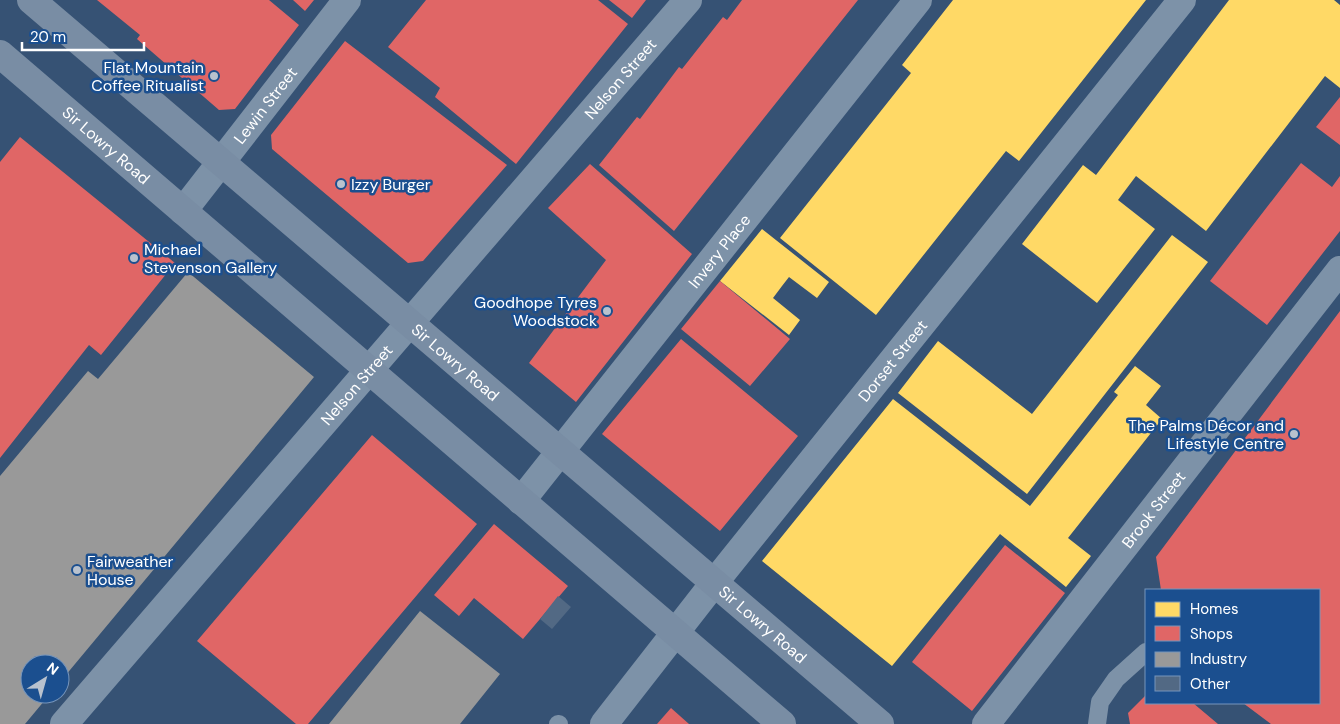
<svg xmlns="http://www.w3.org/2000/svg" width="1340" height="724" font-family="'DM Sans',sans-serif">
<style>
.homes{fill:#ffd966}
.shops{fill:#e06666}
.industry{fill:#999}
.building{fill:#526984}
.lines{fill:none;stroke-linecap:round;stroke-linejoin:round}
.lane{stroke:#7d92a8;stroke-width:18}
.street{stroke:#7d92a8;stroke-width:28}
.secondary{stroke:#798da4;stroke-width:28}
.poi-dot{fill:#b9c2ce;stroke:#1b4f8f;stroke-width:2}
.labels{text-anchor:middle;stroke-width:5;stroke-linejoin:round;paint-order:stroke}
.poi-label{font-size:16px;fill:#fff;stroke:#1b4f8f;text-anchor:end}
.street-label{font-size:16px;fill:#fff;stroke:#1b4f8f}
</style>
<rect width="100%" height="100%" fill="#365274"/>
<path class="homes" d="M953,0h193l-127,161 -13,-10 -130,164 -96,-77 131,-165 -9,-8z
M1229,0h105l6,5v83l-15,-12 -119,155 -70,-55 -18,24 37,29 -58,74 -75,-59 61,-79 13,10z
M762,229l67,53 -12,16 -28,-21 -7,9 -9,12 27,22 -11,15 -69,-54z
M1172,235l36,27 -181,232 -129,-101 40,-52 94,73z
M1135,366l26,20 -15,19 16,14 -94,119 23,18 -25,31 -66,-53 -108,132 -130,-105 131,-162 137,107 88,-111 -4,-3z"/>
<path class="shops" d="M97,0h172l30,25 -64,84 -16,1 -82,-71 3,-4z
M293,0h21l-9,11z
M426,0h172l30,24 -112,140 -81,-67 5,-9 -52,-41z
M609,0h37l-14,18z
M742,0h116l-184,231 -75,-66 38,-48 3,2 39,-52 3,2 41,-52 4,3z
M345,41l162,124 -84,96 -15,2 -136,-114 -1,-14z
M1340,97v48l-24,-18z
M20,137l155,126 -74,92 -12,-10 -89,113v-296z
M1301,163l31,24 8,-11v55l-73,94 -57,-44z
M590,164l102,90 -116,148 -47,-39 77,-103 -58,-52z
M720,281l70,58 -40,47 -69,-57z
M1340,311v413h-69l-28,-21h76v-113h-158l-5,-33z
M681,339l117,97 -78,95 -118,-97z
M372,435l105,89 -169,200h-12l-99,-83z
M494,524l74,62 -45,53 -49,-41 -15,18 -25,-21z
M1005,545l60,48 -93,118 -60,-49z
M1146,695v8h47l25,21h-88l-2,-11z
M671,708l18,16h-32z"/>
<path class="industry" d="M188,272l126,105 -254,305v-18h-30v30h20l-25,30h-25v-248l88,-105 10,8z
M420,611l80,63 -40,50h-131z"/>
<path class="building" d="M558,596l13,11 -19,22 -12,-10z"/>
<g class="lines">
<path class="lane" d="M558,724h1
M1097,724l3,-22 16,-23 30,-27"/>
<g class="street">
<path id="s1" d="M183,211l164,-211"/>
<path id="s2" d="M521,501l397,-501"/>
<path id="s3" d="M64,724l624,-724"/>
<path id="s4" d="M604,724l110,-141 468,-583"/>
<path id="s5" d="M986,724l354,-454"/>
</g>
<g class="secondary">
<path id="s6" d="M31,0l849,724"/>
<path id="s7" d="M0,54l782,670"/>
</g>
</g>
<g class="poi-dot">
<circle cx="214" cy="76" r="5"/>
<circle cx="341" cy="184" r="5"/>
<circle cx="134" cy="258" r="5"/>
<circle cx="607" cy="311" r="5"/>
<circle cx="1294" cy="434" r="5"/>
<circle cx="77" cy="570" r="5"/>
</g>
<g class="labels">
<g class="poi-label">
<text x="204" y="73">Flat Mountain<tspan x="204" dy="18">Coffee Ritualist</tspan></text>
<text x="351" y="190" text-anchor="start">Izzy Burger</text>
<text x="144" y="255" text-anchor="start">Michael<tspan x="144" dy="18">Stevenson Gallery</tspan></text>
<text x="597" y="308">Goodhope Tyres<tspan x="597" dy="18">Woodstock</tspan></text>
<text x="1284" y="431">The Palms Décor and<tspan x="1284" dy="18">Lifestyle Centre</tspan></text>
<text x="87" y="567" text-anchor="start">Fairweather<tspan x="87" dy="18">House</tspan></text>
</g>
<g class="street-label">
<text dy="6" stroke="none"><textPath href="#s3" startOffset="852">Nelson Street</textPath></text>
<text dy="6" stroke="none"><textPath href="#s1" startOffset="134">Lewin Street</textPath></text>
<text dy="6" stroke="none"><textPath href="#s7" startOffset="140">Sir Lowry Road</textPath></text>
<text dy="6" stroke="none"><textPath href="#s2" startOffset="319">Invery Place</textPath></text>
<text dy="6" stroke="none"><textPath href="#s4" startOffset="464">Dorset Street</textPath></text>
<text dy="6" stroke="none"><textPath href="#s6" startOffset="558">Sir Lowry Road</textPath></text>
<text dy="6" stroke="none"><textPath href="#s3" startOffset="448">Nelson Street</textPath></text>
<text dy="6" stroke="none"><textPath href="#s5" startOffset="272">Brook Street</textPath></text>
<text dy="6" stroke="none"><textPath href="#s6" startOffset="962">Sir Lowry Road</textPath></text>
</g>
</g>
<rect x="1145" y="589" width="175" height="115" fill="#1b4f8f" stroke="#7695bc"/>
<rect x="1155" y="602" width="25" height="15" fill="#ffd966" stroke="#7695bc"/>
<text x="1190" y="614" font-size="15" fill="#ffffff">Homes</text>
<rect x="1155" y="626" width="25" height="15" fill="#e06666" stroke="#7695bc"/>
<text x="1190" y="639" font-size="15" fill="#ffffff">Shops</text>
<rect x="1155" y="652" width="25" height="15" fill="#999999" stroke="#7695bc"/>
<text x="1190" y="664" font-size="15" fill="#ffffff">Industry</text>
<rect x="1155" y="676" width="25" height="15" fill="#526984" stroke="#7695bc"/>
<text x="1190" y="689" font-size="15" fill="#ffffff">Other</text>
<g transform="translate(45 679) rotate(37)"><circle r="24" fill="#1b4f8f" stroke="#7695bc"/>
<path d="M0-4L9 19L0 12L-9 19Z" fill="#b9c2ce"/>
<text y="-8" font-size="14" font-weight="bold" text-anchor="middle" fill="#ffffff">N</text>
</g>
<path d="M22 42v8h122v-8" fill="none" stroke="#ffffff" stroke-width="2.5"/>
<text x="30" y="42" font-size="15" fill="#ffffff" stroke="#1b4f8f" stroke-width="4" paint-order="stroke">20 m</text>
</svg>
